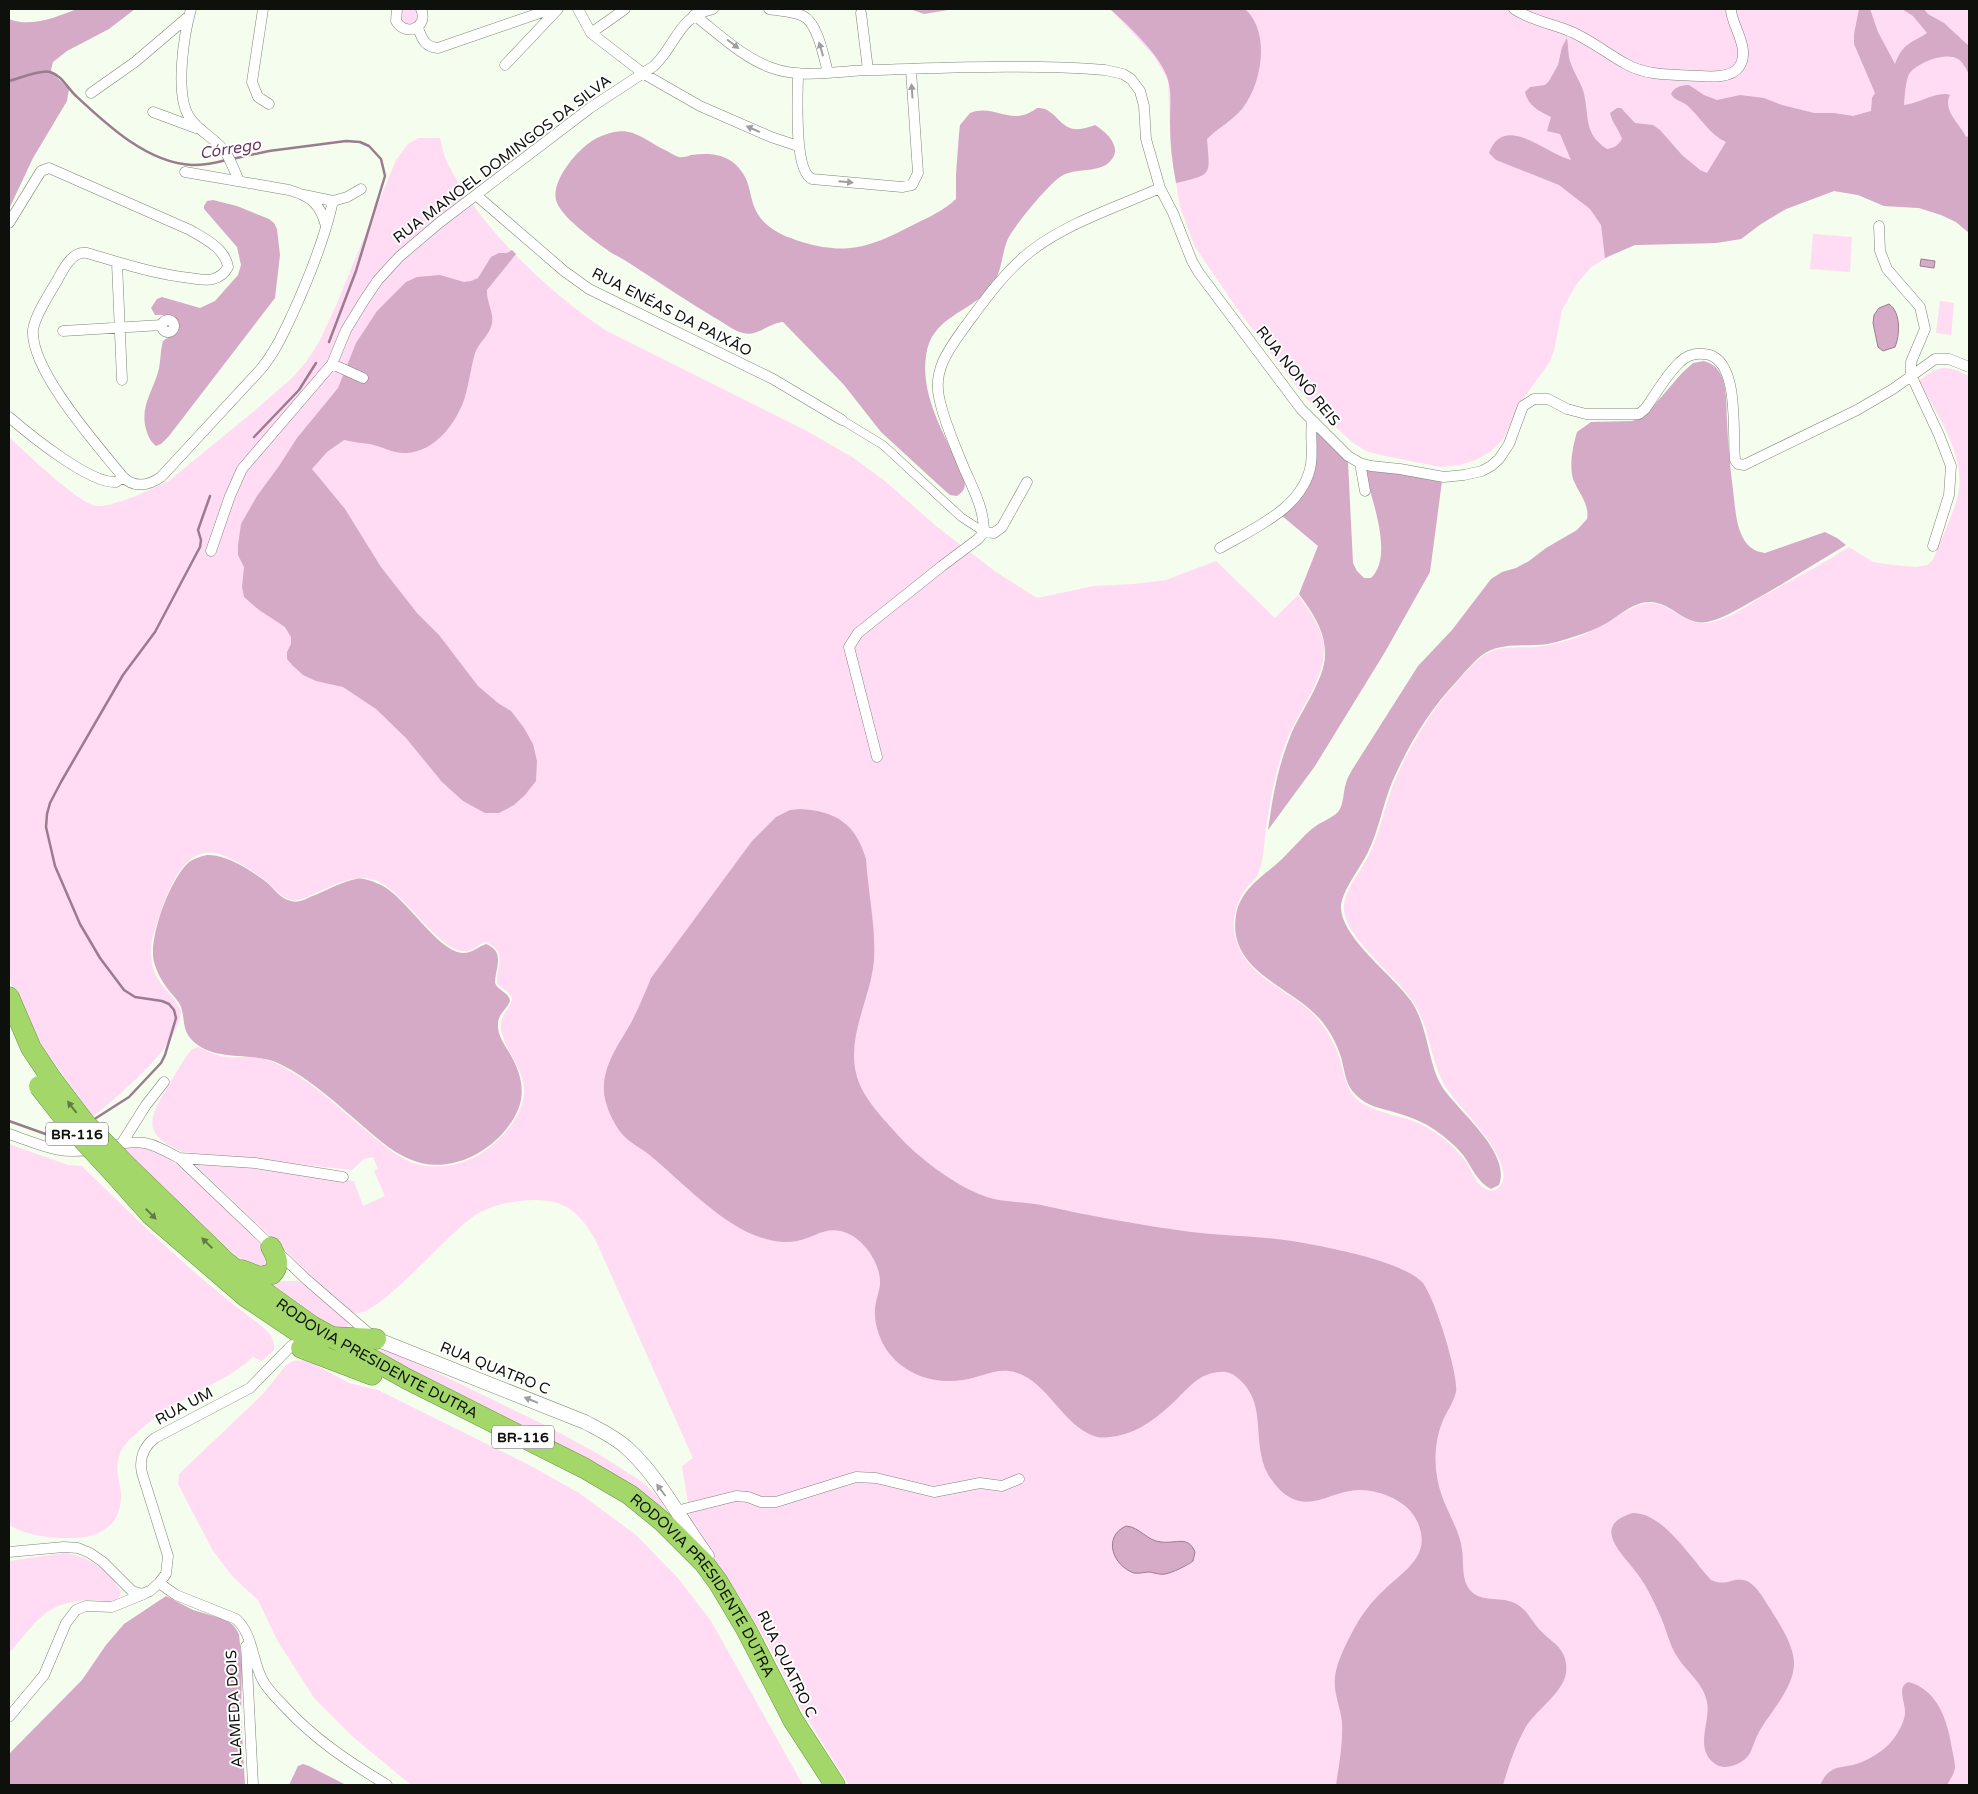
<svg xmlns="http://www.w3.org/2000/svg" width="1978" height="1794" font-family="'Varela Round',sans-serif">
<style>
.green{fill:#ffdcf3}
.forest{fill:#d5aac7}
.water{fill:#d6abc8;stroke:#9a7c8f}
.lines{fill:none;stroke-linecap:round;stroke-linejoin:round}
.stream{stroke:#9a7c8f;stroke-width:2.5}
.pedestrian-casing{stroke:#7e8578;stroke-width:9}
.minor-casing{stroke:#7e8578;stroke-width:11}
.tertiary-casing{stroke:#7e8578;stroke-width:15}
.motorway-casing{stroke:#6e9149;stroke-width:21}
.pedestrian{stroke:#fff;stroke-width:8}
.minor{stroke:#fff;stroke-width:10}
.tertiary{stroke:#fff;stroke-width:14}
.motorway{stroke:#a3d76a;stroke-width:20}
.motorway-bridge-casing{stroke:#6e9149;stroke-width:21;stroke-linecap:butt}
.motorway-bridge{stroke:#a3d76a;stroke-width:20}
.oneway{fill:#9e9f9d}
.oneway2{fill:#607d3f}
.labels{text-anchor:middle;stroke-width:4;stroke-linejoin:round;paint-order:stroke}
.shield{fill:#fff;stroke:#565854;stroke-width:1}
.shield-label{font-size:14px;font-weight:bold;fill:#0d100b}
.street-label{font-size:15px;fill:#0d100b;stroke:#fff}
.water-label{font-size:16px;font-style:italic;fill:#6e3860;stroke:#fff}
</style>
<rect width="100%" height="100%" fill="#f5fdee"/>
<path class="green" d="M400,9h20v15l-19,2z
M1110,9h859v224l-13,-11 -15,-7 -22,-7 -35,-2 -26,-11 -24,-4 -48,18 -25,15 -20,15 -25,4 -81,2 -15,5 -29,17 -15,18 -14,25 -8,41 -5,12 -29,40 -16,35 -14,14 -14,8 -16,5 -19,2 -61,-12 -14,-4 -14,-9 -39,-36 -21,-25 -54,-71 -43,-63 -15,-40 -9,-55 -3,-72 -14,-24z
M418,138h22c2,7 3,15 6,22 30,64 101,131 159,170l202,101 45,26 33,24 51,45 60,46 41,26 57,-12 40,-2 32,-4 50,-19 59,57 23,-23c12,17 27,36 26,56 0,29 -28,64 -38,91 -11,30 -15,54 -20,86 -2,14 -2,31 -7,44 -3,8 -5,8 -11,14 -11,13 -17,33 -13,50 10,42 54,53 80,80 10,11 18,24 23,38 7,20 7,42 29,52 16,8 35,10 51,17 19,9 36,22 48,39 6,9 10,24 22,28 7,2 11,-1 14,-7 11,-24 -39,-72 -52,-90 -20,-26 -18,-62 -36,-90 -16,-26 -67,-63 -70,-92 -2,-19 17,-39 25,-56 10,-21 15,-45 23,-67 11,-30 38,-76 59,-99 12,-13 23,-30 39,-37 14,-6 29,-4 44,-5 14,-1 30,-5 44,-10 21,-7 53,-34 72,-34 21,0 35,23 57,20 20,-2 40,-17 56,-27 29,-16 58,-31 86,-49l24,15 20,3 23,2 11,-2 6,-5c8,-20 18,-40 24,-61 12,-40 -20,-84 -38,-118 20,-17 28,-16 50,-5v1409h-1120l-50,-79 -30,-60 -15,-25 -21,-34 -27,-38 -15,-28 -9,-55 11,-8 -98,-219c-15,-25 -28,-39 -60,-39 -19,0 -41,4 -58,14 -26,15 -99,104 -122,99 -12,-3 -43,-37 -54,-47 -35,-34 -71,-68 -107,-102l56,3 104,14 9,25 22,-10 -11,-25 4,-2 -5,-12 -9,2 -12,11 -169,-18c-35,-15 -38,-27 -19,-59 7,-12 14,-24 22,-36l6,-8 6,-2c9,4 18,9 28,10 8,1 16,0 23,0 13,0 25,5 36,11 31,17 57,43 84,65 14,12 29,25 47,31 24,6 49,1 69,-13 16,-12 31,-28 37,-47 9,-30 -15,-47 -21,-74 -3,-16 15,-26 10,-34 -3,-6 -10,-7 -14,-13 -1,-18 12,-30 -11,-41 -7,1 -12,9 -20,9 -26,3 -62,-61 -91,-71 -20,-6 -39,4 -58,12 -8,4 -16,9 -25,8 -12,-2 -18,-13 -27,-20 -13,-10 -31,-21 -46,-26 -34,-10 -50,34 -58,58 -6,16 -13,33 -9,51 4,23 21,29 29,48 -2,36 -61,83 -88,106 -28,-41 -72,-92 -84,-140v-540c14,13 71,68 88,69 14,2 59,-18 73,-26l83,-68 40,-35 13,-15 13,-20 16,-34 61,-148 12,-16z
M1813,234l39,3 -2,35 -40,-3z
M1940,301l14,2 -3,32 -15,-2z
M9,1144l59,21 14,1c54,53 109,107 169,152 10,7 26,18 23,32l-12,11 -9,-4c-19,17 -35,24 -57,36 -24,12 -46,27 -65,45 -6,6 -12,14 -13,23 -2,11 2,22 3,33 1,32 -22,44 -50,44 -22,0 -43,-2 -62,-13z
M131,1147c22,-1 37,10 53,23l84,81 2,6 -4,9 -15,3 -135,-118z
M266,1281h33l46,38 3,4 -1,6 -9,3z
M347,1343l39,5 163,79 51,28 44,28 15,15 10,18z
M304,1360l10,4 35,19 29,7 153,76 48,27 57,42 42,43 33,43 92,164h-392l-58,-48 -39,-39 -37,-58 -19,-40 -25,-23 -20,-26 -35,-67 1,-9 3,-4 81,-77 23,-29 7,-4z
M64,1553c23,2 47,18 57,39l-1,4c-8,9 -20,3 -30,4 -11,0 -24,3 -34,7 -19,9 -33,31 -47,46v-92z"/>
<path class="forest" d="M77,9h58l-26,20 -42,22 -14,11 -2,8c5,9 12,11 18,19l-2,12 -34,57 -24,51v-190c22,9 47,-2 68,-10z
M910,9h44l-30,5z
M1110,9h135c26,23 17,75 -3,100 -10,12 -24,19 -35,30 3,37 6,35 -31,44 -4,-21 -6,-40 -6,-61 0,-14 2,-29 -2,-42 -5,-22 -41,-56 -58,-71z
M1859,9h11l8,23 17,32c8,-21 15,-20 32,-31l-14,-17 -11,-7h22l4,5 16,9 25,23v28c-3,-5 -6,-12 -11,-15 -12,-8 -42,4 -49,15 -4,9 -4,21 -5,31 13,-1 35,-15 46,-10 -8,16 10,28 16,42l3,-1v97l-13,-11 -15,-7 -22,-7 -35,-2 -26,-11 -24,-4 -48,18 -25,15 -20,15 -25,4 -81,2 -30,13 -4,-33 -11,-16 -31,-24 -63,-25 -7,-7c15,-41 57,1 82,7l-11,-26 -13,-3 4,-14c-12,-6 -23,-11 -26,-25l5,-5 15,-2 4,-4 9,-16 4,-18 5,-9c1,6 1,12 2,19 2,11 10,22 14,33 7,24 -1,43 24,59 8,-1 11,-4 15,-10 -3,-10 -10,-16 -12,-26l7,-5h4l14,15 18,2 7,5 22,25 18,15 7,3 19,-31c-16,-7 -26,-25 -38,-36 -6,-5 -13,-5 -17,-12 3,-7 11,-9 18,-9l15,10 13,5 23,-5 24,3 18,7 32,8h20l19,3 18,-5 1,-13 3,-5 -21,-49v-10z
M1037,108c18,-1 22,20 38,21 6,1 14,-2 20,-4 10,6 27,21 17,34 -11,16 -37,7 -52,18 -12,8 -48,51 -53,64 -6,16 -5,32 -16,46 -22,27 -60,29 -65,69 -6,42 21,82 37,119 3,10 3,15 -6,21l-7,-1 -8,-7 -61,-56 -37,-47 -61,-63c-14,1 -26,15 -40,11 -9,-2 -20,-11 -28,-15 -30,-18 -59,-38 -89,-57 -6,-4 -14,-7 -20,-12 -14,-10 -46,-33 -50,-49 -5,-20 23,-53 41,-62 33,-15 40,-2 68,12 4,2 10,6 14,7 4,1 9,-1 12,-2 17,-2 31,-2 44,9 21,19 10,38 29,58 11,11 23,15 38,20 47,14 70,4 111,-17 16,-8 30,-14 43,-26v-25l3,-40 1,-9 10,-12c25,-10 41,15 67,-5z
M213,200l24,6 32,13 5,4 3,6 3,26 -5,43 -106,138 -8,8 -5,2c-6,-5 -8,-10 -10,-17 -6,-22 6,-36 12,-57 3,-10 2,-21 5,-31l14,-10 2,-8 -7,-8h-17l-4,-7 6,-9 5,-2 38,11 15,-7 23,-26 3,-10 -4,-18 -33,-38v-3l3,-5z
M512,250l4,4 -29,36c-1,11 7,22 5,33 -2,12 -13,19 -17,30 -4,14 -6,30 -10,44 -8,25 -29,54 -58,56 -13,1 -24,-6 -37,-9 -9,-1 -17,-2 -26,-4l-17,12 -15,17 33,40 36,58 36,46 22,22 39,51 20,17 13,8 13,17 9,16 4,17 -1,20 -11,14 -11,10 -15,8h-14l-22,-12 -21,-19 -36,-44 -30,-29 -33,-22 -27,-6 -13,-6 -10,-9 -6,-7v-7l4,-8v-7l-6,-10 -26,-17 -15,-13 -2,-10 2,-20 -6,-12v-10l3,-21 16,-28 22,-30 18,-28 41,-50 18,-45 21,-32 29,-29 11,-5 23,-2 24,7 7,-1 7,-3 13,-21 8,-4h8z
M1704,361c25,6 22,40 23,60 1,23 3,46 6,69 3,23 3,60 32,63l60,-21 12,6 9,7c-32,19 -64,40 -97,58 -13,7 -27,16 -42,19 -23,4 -35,-20 -57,-20 -17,0 -31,14 -45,22 -9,5 -19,9 -29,12 -12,4 -27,9 -40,9 -17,1 -28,-1 -45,5 -14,6 -24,20 -34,31 -27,28 -48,63 -64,99 -10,23 -14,50 -25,72 -7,15 -27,40 -27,55 0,31 53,69 70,94 19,28 16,66 34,90 17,23 66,63 54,94l-8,4c-14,-7 -19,-22 -28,-34 -8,-10 -18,-18 -28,-25 -11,-8 -25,-13 -38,-17 -16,-5 -29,-6 -41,-18 -11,-10 -11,-24 -15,-38 -4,-13 -12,-28 -22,-39 -28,-32 -92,-47 -83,-103 5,-29 32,-41 50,-60 9,-9 17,-19 27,-27 7,-6 18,-9 25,-16 6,-7 5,-20 8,-29 1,-5 4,-9 6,-13l66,-104 34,-36 39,-51 11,-7 14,-4 13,-7 17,-13 31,-18 10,-11c3,-15 -9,-27 -14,-40 -4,-15 0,-33 4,-47l14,-10 41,-1 12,-4 38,-44 11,-10z
M1315,429l33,33 5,101 4,8 7,7h7c24,-22 -1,-84 -8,-111l79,14 -12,91 -45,80 -70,114 -47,64c5,-34 9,-60 22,-93 9,-24 36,-58 35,-84 0,-23 -13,-41 -26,-59l19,-48 -37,-31 19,-20z
M800,809c36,2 56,15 66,50 2,33 10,68 8,101 -3,38 -27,74 -18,113 5,23 25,43 40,60 21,24 58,52 88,63 18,7 38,5 57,9 49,11 99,20 150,27 33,4 67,4 101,9 14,2 28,5 42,8 23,5 71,16 88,33 12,13 37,93 34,110 -2,9 -8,18 -12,26 -11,24 -11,53 -2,78 6,18 18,35 20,54 2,13 -1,31 9,41 10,11 28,6 41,11 15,5 19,20 30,30 6,7 16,12 20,20 4,6 5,15 4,21 -2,18 -29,37 -39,52 -11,18 -18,40 -24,60h-167c3,-20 7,-41 6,-62 -1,-15 -9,-30 -7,-46 2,-17 12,-35 20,-50 8,-14 17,-26 29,-37 21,-20 49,-35 33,-69 -9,-20 -38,-32 -59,-31 -29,1 -52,27 -80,-2 -9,-10 -15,-21 -17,-34 -5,-26 1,-53 -20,-73 -6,-6 -12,-10 -21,-9 -20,1 -31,15 -44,28 -18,17 -35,31 -59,36 -8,1 -15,3 -23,0 -34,-12 -48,-60 -85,-65 -16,-2 -30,7 -46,9 -31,5 -64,-7 -80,-36 -4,-8 -8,-20 -8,-29 -1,-11 4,-21 5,-31 1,-19 -14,-42 -31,-50 -22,-10 -32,3 -52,7 -10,2 -21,1 -31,-2 -43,-11 -85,-59 -119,-86 -8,-6 -18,-11 -25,-19 -10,-12 -20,-34 -18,-50 2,-24 17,-43 28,-63 7,-14 13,-28 19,-43l101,-137 24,-24 14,-7z
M207,855c19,-1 43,15 58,26 9,7 15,18 26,20 7,2 13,-1 19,-4 14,-5 30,-15 46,-18 7,-2 18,3 25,6 26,13 55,65 81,68 9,1 16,-6 24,-9 20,8 9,24 9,39 3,8 14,9 15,18 -3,8 -12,13 -12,23 -1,10 6,20 11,28 18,31 18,54 -7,82 -24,26 -62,40 -95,24 -16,-7 -30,-20 -43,-31 -26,-22 -53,-48 -84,-63 -28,-14 -66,0 -89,-25 -9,-10 -6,-21 -10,-32 -2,-6 -7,-10 -11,-15 -7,-9 -13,-19 -16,-30 -6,-23 15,-80 33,-98 5,-5 12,-7 20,-9z
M1633,1513c31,0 58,46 78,67 16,7 21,-3 33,0 12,3 21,21 27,30 9,15 22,34 23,52 1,25 -24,50 -35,70 -4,7 -6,15 -9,21 -6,11 -26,19 -36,10 -20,-15 -3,-42 -7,-61 -3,-18 -20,-30 -29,-44 -9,-13 -12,-31 -19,-45 -6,-13 -12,-26 -20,-37 -14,-20 -51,-50 -6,-63z
M166,1596l27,14 34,10 7,6 5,8 3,32 -1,49 4,70h-236v-31l73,-74 24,-35 18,-21z
M1908,1682c30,7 40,40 44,67 1,5 3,13 3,19 -1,6 -5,12 -8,17h-127c11,-23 22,-15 42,-23 10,-4 22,-12 29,-20 6,-7 13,-19 14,-28 1,-11 -9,-26 3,-32z
M303,1764l6,2 37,19h-57l9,-19z"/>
<path class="water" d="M1921,259l14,2 -1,7 -14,-2z
M1889,304c12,8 11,31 6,43l-12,4 -5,-4 -5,-24 1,-8 5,-7z
M1126,1526c14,1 21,15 35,16 15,2 27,-7 34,10l-2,9c-5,4 -21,12 -28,13 -5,1 -10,-1 -15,-2 -6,0 -11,2 -16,1 -21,-7 -32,-36 -8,-47z"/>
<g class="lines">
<path class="stream" d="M9,81c9,-2 32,-12 41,-9 11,3 17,15 25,23 31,29 72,68 117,70 10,0 24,-2 34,-5
M232,159l37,-8 77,-10 14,1 9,4 12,13 4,17 -29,95 -27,71
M254,437l45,-47 17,-27
M93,1120l36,-23 32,-34 4,-8 11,-37 -2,-8 -5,-6 -7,-3 -27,-4 -11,-7 -24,-32 -20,-34 -25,-58 -9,-39 1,-13 3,-11 11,-21 62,-107 32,-43 45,-85 1,-7 -3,-10 12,-34
M9,1121l45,16 12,-3"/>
<defs>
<path id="pedestrian" d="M842,420l41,25 78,72 23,15"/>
<path id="minor" d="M191,9c-7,25 -17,87 -1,109 9,14 27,21 36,35 5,8 9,19 13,28
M263,9l-11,73 6,15 11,7
M397,9l-1,12c10,17 33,6 25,-12
M578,9l13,24 53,41 56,32 71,31 27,9
M769,9c11,2 24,2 34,7 15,7 21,42 25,57
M1514,9c16,11 35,14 53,21 21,8 39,23 59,34 23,13 49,10 74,12 12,1 31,2 39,-9 13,-18 -9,-44 -8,-58
M861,13l7,57
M694,15c24,18 49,43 78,53 30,11 66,3 98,2 78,-2 157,-6 235,0l18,4 8,5 9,12 4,15 2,33 14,49 13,25 19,48 7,12 102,136 47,47 12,7 11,3 29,3 44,8 20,-2 18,-4 9,-5 8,-7 10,-15 14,-38 11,-7h14l19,10 19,5h53l6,-5c11,-15 21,-34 35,-47 6,-6 15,-9 24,-8 37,2 28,80 31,106l3,4 6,1 113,-55 36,-21 42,-30h14l20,8
M418,28c4,11 7,19 20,20l113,-39
M591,33l34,-24
M505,65l53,-56
M798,73c0,21 -5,97 14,106l90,8 10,-2 6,-12 -7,-103
M91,93l44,-31 54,-46
M153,112l43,16
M185,172l104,18c21,6 31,13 37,36
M476,195l88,76 25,18 184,90 69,41
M333,201l14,-4 14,-8
M9,223l32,-52 8,-3 141,62c15,9 35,18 38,37 -3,6 -8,10 -15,12 -7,2 -16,0 -23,-1 -36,-4 -69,-15 -103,-25 -15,-2 -23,15 -29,26 -8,14 -23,36 -25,51 -3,40 65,116 90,147
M1879,226l1,25 7,18 33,38 5,22 -14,33v13l28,60 12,31 -2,29 -16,51
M117,263l5,117
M162 326a6 6 0 1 1 12 0a6 6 0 1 1-12 0Z
M63,331l99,-6
M332,364l31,14
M9,417c21,18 81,67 107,65l7,-5c11,11 25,9 38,0l100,-108c14,-17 22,-35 31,-54 17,-37 32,-74 41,-114l-29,-6
M1360,463l5,28
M984,532l10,1 8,-6 25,-45
M1220,548c34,-20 84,-40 91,-84 2,-15 -1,-29 1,-43
M211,551l19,-55 12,-27 90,-105 14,-34 19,-31 13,-19 21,-23 40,-34 151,-115 64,-42c23,-22 24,-50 59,-57
M877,757l-28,-110 9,-14 84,-67 36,-27 6,-7c0,-24 -11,-43 -20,-64 -9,-22 -21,-49 -25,-71 -6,-27 10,-48 25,-69 20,-27 40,-56 67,-77 38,-29 86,-44 129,-63
M9,1134c30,10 51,22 84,15
M122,1143l24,-38 18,-23
M107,1146c35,-7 41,-5 72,12l128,122 66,57
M179,1158l76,5 88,14
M680,1510l56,-14 12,1 13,5h15l80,-25 20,1 58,14 46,-9 22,3 17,-7
M9,1552l55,-5 14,1 12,5 13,9 29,29 10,3 8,-3 9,-8 7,-9 2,-18 -26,-83c-3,-13 1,-26 13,-35l95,-50 42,-43
M159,1583l17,12 60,24c17,15 16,41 26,60 5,10 14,19 22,27 30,33 65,56 103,79
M246,1646l7,139
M9,1717l35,-42 22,-52 10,-13 10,-4 26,1 32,-13"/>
<path id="tertiary" d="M376,1339l209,83c15,8 30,15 42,26 33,30 54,73 80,108"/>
<g id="motorway">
<path d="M9,997l22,51 20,30"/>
<path id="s1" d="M129,1168l97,94 30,24 56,40 95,53 177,89 46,27 33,27 41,41 14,19 28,47 47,91 42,65"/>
<path d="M118,1178l33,37 95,82 73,49"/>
<path d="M242,1270l18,7 12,-3c9,-9 4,-18 -1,-27"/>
<path d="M333,1337l43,2"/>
<path d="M301,1348l71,27"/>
</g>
</defs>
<use href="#pedestrian" class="pedestrian-casing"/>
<use href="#minor" class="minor-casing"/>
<use href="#tertiary" class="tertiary-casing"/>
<use href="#motorway" class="motorway-casing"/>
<use href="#pedestrian" class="pedestrian"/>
<use href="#minor" class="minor"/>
<use href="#tertiary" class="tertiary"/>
<use href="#motorway" class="motorway"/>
<defs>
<path id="motorway-bridge" d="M51,1078l34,45 44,45
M39,1086l33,42 46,50"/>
</defs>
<use href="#motorway-bridge" class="motorway-bridge-casing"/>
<use href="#motorway-bridge" class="motorway-bridge"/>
</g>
<defs><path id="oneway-solid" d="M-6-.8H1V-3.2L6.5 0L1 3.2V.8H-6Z" transform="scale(1.25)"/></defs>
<g class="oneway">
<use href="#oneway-solid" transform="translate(733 44) rotate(37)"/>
<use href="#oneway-solid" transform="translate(821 49) rotate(-106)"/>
<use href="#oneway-solid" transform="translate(912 91) rotate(-94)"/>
<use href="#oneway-solid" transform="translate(753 129) rotate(-156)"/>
<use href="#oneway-solid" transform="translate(846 182) rotate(5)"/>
<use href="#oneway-solid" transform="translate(531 1400) rotate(-158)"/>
<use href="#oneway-solid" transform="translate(661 1490) rotate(-127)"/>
</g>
<g class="oneway2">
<use href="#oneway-solid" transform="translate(72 1107) rotate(-128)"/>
<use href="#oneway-solid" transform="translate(151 1214) rotate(45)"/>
<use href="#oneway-solid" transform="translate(207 1243) rotate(-136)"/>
</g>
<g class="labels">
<g class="shield">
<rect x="46" y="1122.5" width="62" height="23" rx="4"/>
<rect x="492" y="1425.5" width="62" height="23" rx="4"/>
</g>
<g class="shield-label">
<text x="77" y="1139">BR-116</text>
<text x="523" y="1442">BR-116</text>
</g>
<g class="street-label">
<text transform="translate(502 159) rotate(-37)" y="5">RUA MANOEL DOMINGOS DA SILVA</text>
<text transform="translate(672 312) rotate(27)" y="5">RUA ENÉAS DA PAIXÃO</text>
<text transform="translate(1298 376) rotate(51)" y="5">RUA NONÔ REIS</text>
<text dy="5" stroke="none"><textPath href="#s1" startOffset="315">RODOVIA PRESIDENTE DUTRA</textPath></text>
<text transform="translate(495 1368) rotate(22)" y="5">RUA QUATRO C</text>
<text transform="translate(184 1406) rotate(-28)" y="5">RUA UM</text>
<text dy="5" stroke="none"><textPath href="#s1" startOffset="720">RODOVIA PRESIDENTE DUTRA</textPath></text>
<text transform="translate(787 1664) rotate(64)" y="5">RUA QUATRO C</text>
<text transform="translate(234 1709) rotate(-93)" y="5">ALAMEDA DOIS</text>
</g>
<g class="water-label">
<text transform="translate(230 148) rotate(-9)" y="6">Córrego</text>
</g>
</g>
<rect width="1978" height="1794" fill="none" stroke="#0d100b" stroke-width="20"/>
</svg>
